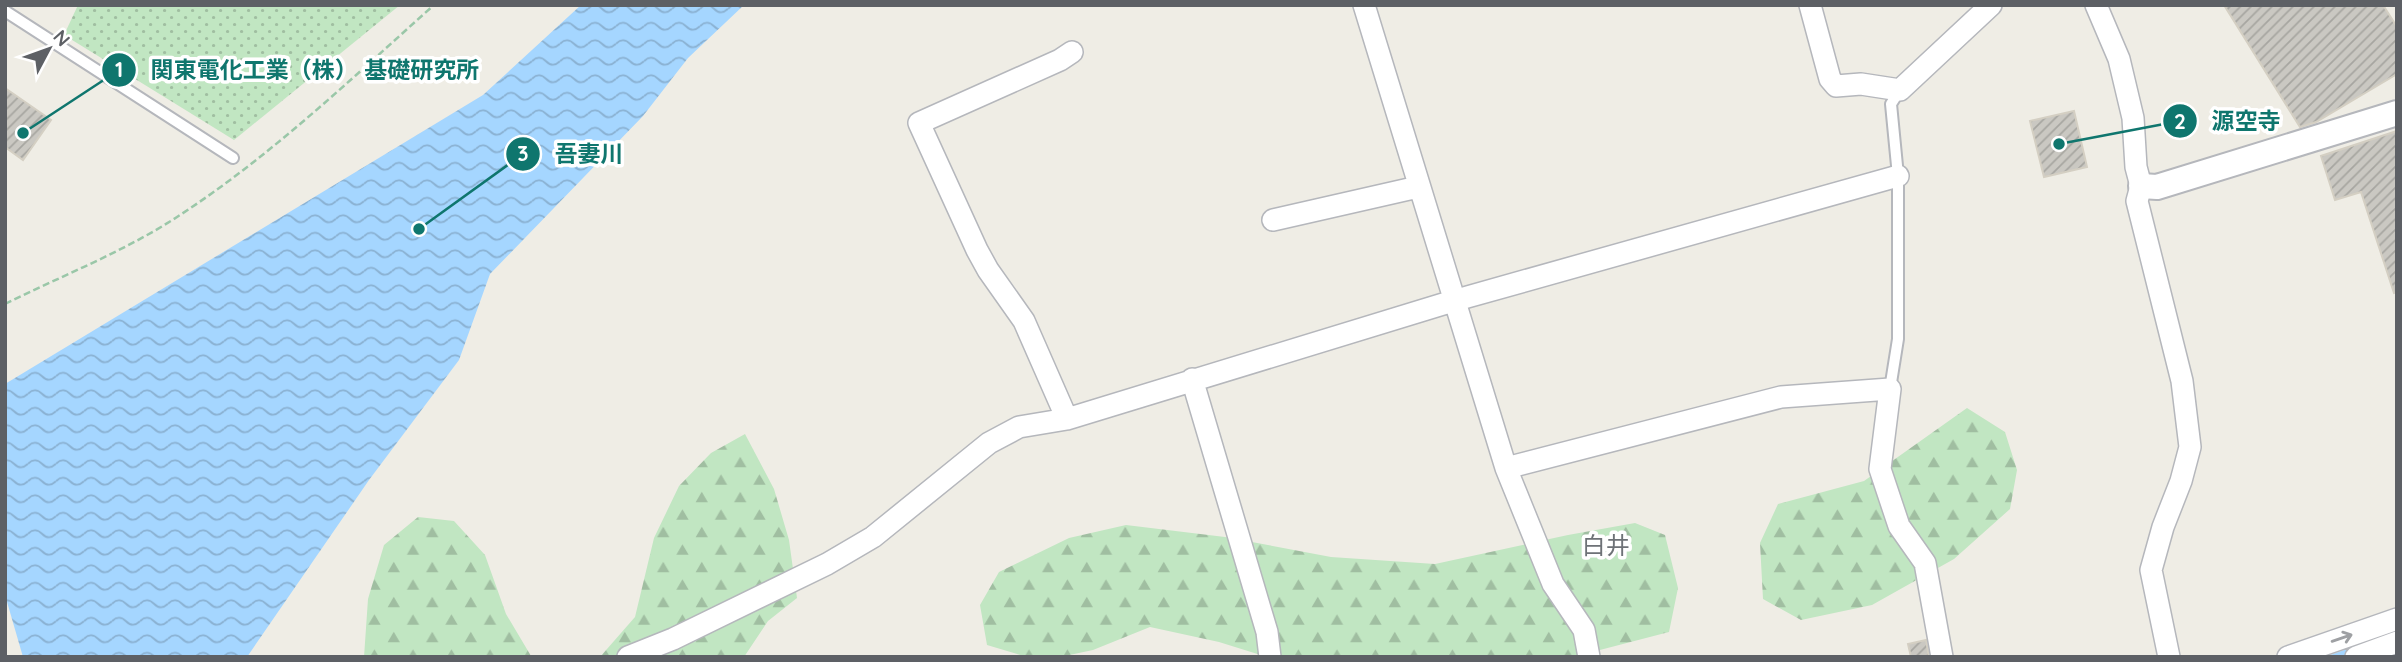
<svg xmlns="http://www.w3.org/2000/svg" width="2402" height="662" font-family="Quicksand,'Noto Sans JP',sans-serif">
<style>
.grass{fill:url(#grass-dots)}
.forest{fill:url(#forest-firs)}
.water{fill:url(#water-waves)}
.lines{fill:none;stroke-linecap:round;stroke-linejoin:round}
.stream{stroke:#a5d6ff;stroke-width:5}
.building{fill:url(#building-hatch);stroke:#d4cfc3;stroke-width:2}
.service-casing{stroke:#b5b7bc;stroke-width:14}
.minor-casing{stroke:#b5b7bc;stroke-width:24}
.tertiary-casing{stroke:#b5b7bc;stroke-width:28}
.path{stroke:#9ac7a8;stroke-width:2.5;stroke-dasharray:7 3.5;stroke-linecap:butt}
.service{stroke:#fff;stroke-width:10}
.minor{stroke:#fff;stroke-width:21}
.tertiary{stroke:#fff;stroke-width:24}
.oneway{stroke:#9ea0a3}
.labels{text-anchor:middle;stroke-width:7;stroke-linejoin:round;paint-order:stroke}
.quarter-label{font-size:24px;fill:#6e7277;stroke:#fff}
.leader{fill:none;stroke:#0f766e;stroke-width:2.5}
.callout-dot{fill:#0f766e;stroke:#fff;stroke-width:2.5}
.mark-label{font-size:21px;text-anchor:middle;font-weight:bold;fill:#fff}
.callout-label{font-size:23px;text-anchor:middle;font-weight:bold;fill:#0f766e;stroke:#fff;stroke-width:7;stroke-linejoin:round;paint-order:stroke}
</style>
<defs>
<pattern id="grass-dots" width="8" height="8" patternUnits="userSpaceOnUse" patternTransform="scale(1.75)"><rect width="8" height="8" fill="#c1e6c2"/><path d="M2 2h.1M6 6h.1" fill="none" stroke="#a0bea1" stroke-width="1.8" stroke-linecap="round"/></pattern>
<pattern id="forest-firs" width="22" height="20" patternUnits="userSpaceOnUse" patternTransform="scale(1.75)"><rect width="22" height="20" fill="#c1e6c2"/><path d="M5 1l3.5 6h-7zM16 11l3.5 6h-7z" fill="#a0bea1"/></pattern>
<pattern id="water-waves" width="16" height="10" patternUnits="userSpaceOnUse" patternTransform="scale(1.75)"><rect width="16" height="10" fill="#a5d6ff"/><path d="M0 5q4-4 8 0t8 0" fill="none" stroke="#8ab1d2"/></pattern>
<pattern id="building-hatch" width="6" height="6" patternUnits="userSpaceOnUse" patternTransform="scale(1.75)"><rect width="6" height="6" fill="#cac8c2"/><path d="M-1 1l2-2M0 6l6-6M5 7l2-2" fill="none" stroke="#a7a6a1"/></pattern>
</defs>
<rect width="100%" height="100%" fill="#efede5"/>
<path class="grass" d="M78,5h322l-166,135 -170,-105z"/>
<path class="forest" d="M1967,408l38,24 12,38 -7,39 -56,50 -82,46 -71,15 -38,-21 -3,-56 18,-39 86,-23z
M745,434l29,55 15,51 8,58 -29,23 -24,36h-144l35,-40 19,-79 25,-52 32,-33z
M418,517l36,4 31,34 21,59 25,42 2,1h-169l4,-58 16,-54z
M1635,523l30,12 13,53 -9,44 -96,25h-306l-48,-15 -69,-15 -57,23 -33,7h-33l-40,-12 -7,-40 19,-33 70,-34 57,-13 99,12 106,20 104,7 133,-29z"/>
<path class="water" d="M581,5h163l-56,53 -45,58 -153,158 -31,86 -90,120 -122,177h-224l-18,-62v-211l478,-289z"/>
<g class="lines">
<path class="stream" d="M2332,657l22,-8"/>
</g>
<path class="building" d="M2224,5h159l14,22v47l-81,48 -16,5z
M5,88l46,32 -28,40 -18,-13z
M2074,111l13,56 -43,10 -14,-56z
M2397,131v161l-3,1 -33,-101 -26,8 -14,-44z
M1926,640l3,17h-18l-3,-13z"/>
<g class="lines">
<defs>
<path id="service" d="M5,11l228,147
M1890,389l8,-50v-163l-7,-72 9,-14"/>
<path id="minor" d="M1364,5l142,463 47,116 31,46 5,27
M1810,5l20,74 6,7 25,-2 39,6 91,-85
M2096,5l23,54 14,59 3,49 5,19 -4,15 45,180 8,66 -9,34 -18,46 -12,43 18,87
M1273,220l145,-33
M1192,379l75,253 3,25
M1067,419l-43,-98 -36,-51 -11,-20 -58,-127 141,-63 12,-8
M1506,468l275,-71 109,-8 -10,80 19,57 26,37 17,94
M628,657l45,-18 154,-75 46,-27 116,-94 30,-16 48,-8 386,-118 445,-125
M2288,657l109,-38
M2356,657l41,-15"/>
<path id="tertiary" d="M2141,186l16,1 240,-74"/>
</defs>
<use href="#service" class="service-casing"/>
<use href="#minor" class="minor-casing"/>
<use href="#tertiary" class="tertiary-casing"/>
<path class="path" d="M5,304c58,-29 121,-53 175,-89 92,-60 172,-137 254,-210"/>
<use href="#service" class="service"/>
<use href="#minor" class="minor"/>
<use href="#tertiary" class="tertiary"/>
</g>
<defs><path id="oneway-shaft" d="M-6 0H5M1.5-3L5.5 0L1.5 3" fill="none" stroke-width="1.6" stroke-linecap="round" stroke-linejoin="round" transform="scale(1.75)"/></defs>
<use class="oneway" href="#oneway-shaft" transform="translate(2342 638) rotate(-19)"/>
<g class="labels">
<g class="quarter-label">
<text x="1606" y="554">白井</text>
</g>
</g>
<path class="leader" d="M23 133L119 70M2059 144L2180 121M419 229L523 154"/>
<g class="callout-dot">
<circle cx="23" cy="133" r="7"/>
<circle cx="2059" cy="144" r="7"/>
<circle cx="419" cy="229" r="7"/>
<circle cx="119" cy="70" r="18"/>
<circle cx="2180" cy="121" r="18"/>
<circle cx="523" cy="154" r="18"/>
</g>
<g class="mark-label">
<text x="119" y="77">1</text>
<text x="2180" y="129">2</text>
<text x="523" y="161">3</text>
</g>
<g class="callout-label">
<text x="315" y="78">関東電化工業（株） 基礎研究所</text>
<text x="2246" y="129">源空寺</text>
<text x="589" y="162">吾妻川</text>
</g>
<rect width="2402" height="662" fill="none" stroke="#5d6065" stroke-width="14"/>
<g transform="translate(49 49) rotate(49)" stroke="#ffffff" stroke-width="5" paint-order="stroke">
<path d="M0-5L12 26L0 18L-12 26Z" fill="#5d6065"/>
<text y="-10" font-size="19" font-weight="bold" text-anchor="middle" fill="#5d6065">N</text>
</g>
</svg>
